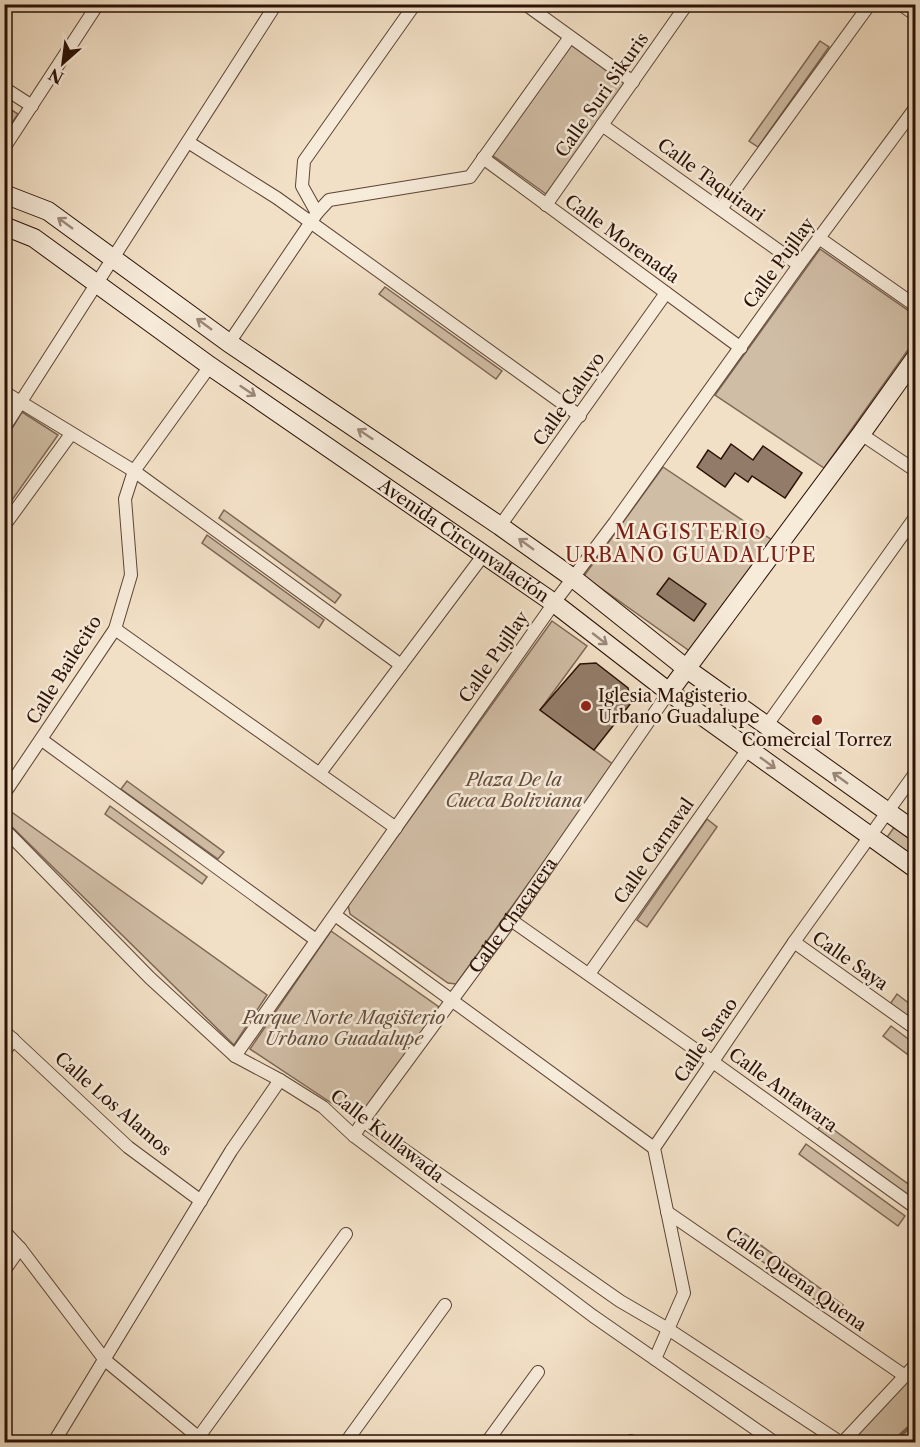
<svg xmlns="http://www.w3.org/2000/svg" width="920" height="1447" font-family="'Libre Caslon Text',serif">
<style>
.green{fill:#d0bda5;stroke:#7d6655;stroke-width:1.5}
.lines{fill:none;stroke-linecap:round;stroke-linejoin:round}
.stream{stroke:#796251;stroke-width:4}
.building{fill:#927c69;stroke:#2a1005;stroke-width:1.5}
.street-casing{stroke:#5c4435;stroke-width:14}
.secondary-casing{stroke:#2a1005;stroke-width:20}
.street{stroke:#f7ebda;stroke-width:12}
.secondary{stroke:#f7ebda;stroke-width:18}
.oneway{stroke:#9b887a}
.poi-dot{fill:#8f2418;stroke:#f7ebda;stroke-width:2}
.labels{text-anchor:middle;stroke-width:5;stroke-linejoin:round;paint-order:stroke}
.street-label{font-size:18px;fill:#2a1005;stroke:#f7ebda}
.poi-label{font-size:18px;fill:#2a1005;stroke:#f7ebda;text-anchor:start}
.park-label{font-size:18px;font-style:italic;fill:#644d3d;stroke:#f7ebda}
.neighbourhood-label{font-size:20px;letter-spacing:1.5px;fill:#7a1f14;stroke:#f7ebda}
</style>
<rect width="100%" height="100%" fill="#f2e0c6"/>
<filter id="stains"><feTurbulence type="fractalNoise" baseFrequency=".00333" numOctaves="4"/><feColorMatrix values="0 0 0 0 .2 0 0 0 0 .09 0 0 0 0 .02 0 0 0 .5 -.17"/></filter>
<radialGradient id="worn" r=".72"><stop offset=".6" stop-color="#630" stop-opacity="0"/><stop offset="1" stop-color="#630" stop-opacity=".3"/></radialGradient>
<path class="green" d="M820,41l9,6 -71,100 -9,-6z
M572,44l54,39 -80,111 -54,-39z
M5,106l13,8 -13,19z
M820,249l96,67 -1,24 -91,128 -109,-73z
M385,287l117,84 -6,8 -117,-85z
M22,412l36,23 -53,75v-70z
M663,467l109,73 -81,112 -107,-76z
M224,510l117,85 -6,8 -116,-85z
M207,535l117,85 -5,8 -117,-85z
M552,621l35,25 -47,64 74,55 -158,219 -8,-1 -98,-69 -2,-9z
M127,781l97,71 -6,7 -97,-70z
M110,806l97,71 -5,7 -97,-70z
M6,808l261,187 -33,50 -229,-225z
M707,819l10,8 -70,100 -10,-7z
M895,826l20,15v20l-30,-21z
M331,931l108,76 -72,102 -22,3 -95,-63z
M897,994l18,14v15l-25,-19z
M891,1026l24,18v16l-32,-24z
M823,1122l92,67 1,15 -100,-72z
M806,1144l99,72 -7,10 -99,-72z
M744,1233l99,72 -7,10 -99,-72z
M915,1372v70h-65z"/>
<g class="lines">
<path class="stream" d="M893,1442l23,-21"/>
</g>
<path class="building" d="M731,444l22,16 10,-14 39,27 -17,25 -33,-22 -4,6 -13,-9 -10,14 -28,-20 11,-17 13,9z
M669,578l37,26 -12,17 -37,-27z
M596,663l32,25 3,15 -37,47 -54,-40 40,-46z"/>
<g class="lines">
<defs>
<g id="street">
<path d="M525,4l108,78"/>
<path d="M900,4l16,11"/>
<path d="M4,88l28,18"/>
<path d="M602,125l197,140"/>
<path d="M188,142l89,56 303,218"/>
<path d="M4,148l94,-144"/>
<path d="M483,158l258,190"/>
<path d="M546,205l141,-201"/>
<path d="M721,209l149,-205"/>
<path d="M317,213l-15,-27 2,-25 111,-157"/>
<path d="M819,238l97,68"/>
<path d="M229,343l88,-130 12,-13 141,-23 100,-140"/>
<path d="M4,392l130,79 267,194"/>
<path d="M4,428l272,-424"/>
<path d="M861,434l55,37"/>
<path d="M4,526l67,-92"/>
<path d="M500,526l166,-233"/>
<path d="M115,629l281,199"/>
<path d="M767,725l149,-209"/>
<path d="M42,740l274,200"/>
<path d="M320,773l165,-220"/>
<path d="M4,794l111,-165 16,-54 -6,-76 9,-28 76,-105"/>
<path d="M4,829l146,149 85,78 45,24 43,27 31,29 239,180 181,126"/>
<path d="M335,915l319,233"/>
<path d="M511,920l202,142 203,146"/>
<path d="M794,942l122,87"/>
<path d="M589,974l159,-225"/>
<path d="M4,1031l124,116 73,54"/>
<path d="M4,1053l9,-14"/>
<path d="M235,1056l319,-453 61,-81 184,-257 117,-158"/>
<path d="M363,1121l257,180 48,28 172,113"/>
<path id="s1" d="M354,1136l9,-15 148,-201 158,-228"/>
<path d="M667,1212l238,164"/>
<path d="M4,1231l16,17 85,112 99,82"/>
<path d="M4,1271l16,-23"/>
<path d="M655,1359l29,-66 -30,-145 140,-206 122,-170"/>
<path d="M198,1438l148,-204"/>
<path d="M54,1442l177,-291 49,-71"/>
<path d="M346,1442l99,-137"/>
<path d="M487,1442l51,-70"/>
<path d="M630,1442l1,-1"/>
<path d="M843,1442l73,-78"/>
</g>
<g id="secondary">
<path d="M4,194l44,17 181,132 271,183 73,52 114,91 229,163"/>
<path id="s2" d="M4,226l30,12 176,128 344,237 115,89 247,177"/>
<path d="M669,692l192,-258 55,-77"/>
</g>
</defs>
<use href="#street" class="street-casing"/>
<use href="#secondary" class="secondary-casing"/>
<use href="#street" class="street"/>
<use href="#secondary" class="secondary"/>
</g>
<defs><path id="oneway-shaft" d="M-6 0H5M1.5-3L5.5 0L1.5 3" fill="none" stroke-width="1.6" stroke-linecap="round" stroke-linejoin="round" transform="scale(1.5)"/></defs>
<g class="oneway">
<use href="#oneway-shaft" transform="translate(65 223) rotate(-144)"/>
<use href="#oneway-shaft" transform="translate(204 324) rotate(-144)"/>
<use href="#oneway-shaft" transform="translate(248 391) rotate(34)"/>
<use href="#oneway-shaft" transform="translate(365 434) rotate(-146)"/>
<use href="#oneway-shaft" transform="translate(526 544) rotate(-144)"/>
<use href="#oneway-shaft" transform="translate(600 639) rotate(38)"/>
<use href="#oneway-shaft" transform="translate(768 763) rotate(36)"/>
<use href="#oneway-shaft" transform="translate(840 778) rotate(-144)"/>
</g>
<g class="poi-dot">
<circle cx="586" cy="706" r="6"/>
<circle cx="817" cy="720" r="6"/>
</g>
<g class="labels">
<g class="street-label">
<text transform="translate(602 95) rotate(-55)" y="6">Calle Suri Sikuris</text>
<text transform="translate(711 180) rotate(36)" y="6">Calle Taquirari</text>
<text transform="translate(622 239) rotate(36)" y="6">Calle Morenada</text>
<text transform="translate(779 263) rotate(-54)" y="6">Calle Pujllay</text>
<text transform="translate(569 399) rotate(-55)" y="6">Calle Caluyo</text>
<text dy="6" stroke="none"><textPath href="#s2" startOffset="558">Avenida Circunvalación</textPath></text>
<text transform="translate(494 657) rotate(-55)" y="6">Calle Pujllay</text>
<text transform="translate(64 670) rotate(-58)" y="6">Calle Bailecito</text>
<text transform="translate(654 851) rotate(-55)" y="6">Calle Carnaval</text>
<text dy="6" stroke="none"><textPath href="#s1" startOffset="272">Calle Chacarera</textPath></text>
<text transform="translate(850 961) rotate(35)" y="6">Calle Saya</text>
<text transform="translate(706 1040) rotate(-56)" y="6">Calle Sarao</text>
<text transform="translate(783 1090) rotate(36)" y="6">Calle Antawara</text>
<text transform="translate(113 1104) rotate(41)" y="6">Calle Los Alamos</text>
<text transform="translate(387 1136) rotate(38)" y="6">Calle Kullawada</text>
<text transform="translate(796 1279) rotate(35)" y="6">Calle Quena Quena</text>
</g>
<g class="poi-label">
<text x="598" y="702">Iglesia Magisterio<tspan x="598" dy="21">Urbano Guadalupe</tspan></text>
<text x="817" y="746" text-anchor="middle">Comercial Torrez</text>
</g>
<g class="park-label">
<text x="514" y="786">Plaza De la<tspan x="514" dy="21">Cueca Boliviana</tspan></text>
<text x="344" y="1024">Parque Norte Magisterio<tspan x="344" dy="21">Urbano Guadalupe</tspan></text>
</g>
<g class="neighbourhood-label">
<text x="691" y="539">MAGISTERIO<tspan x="691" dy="23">URBANO GUADALUPE</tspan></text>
</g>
</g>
<rect width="920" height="1447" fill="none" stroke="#f2e0c6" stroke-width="24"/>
<rect x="6" y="6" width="908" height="1435" fill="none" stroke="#2a1005" stroke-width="3"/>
<rect x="12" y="12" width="896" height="1423" fill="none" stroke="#2a1005" stroke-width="1.5"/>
<g transform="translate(63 63) rotate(208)" stroke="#f7ebda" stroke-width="4.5" paint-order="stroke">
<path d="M0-4.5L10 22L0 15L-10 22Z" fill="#2a1005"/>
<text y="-9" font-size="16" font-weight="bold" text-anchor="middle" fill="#2a1005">N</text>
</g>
<rect width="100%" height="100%" filter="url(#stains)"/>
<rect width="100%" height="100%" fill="url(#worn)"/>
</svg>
